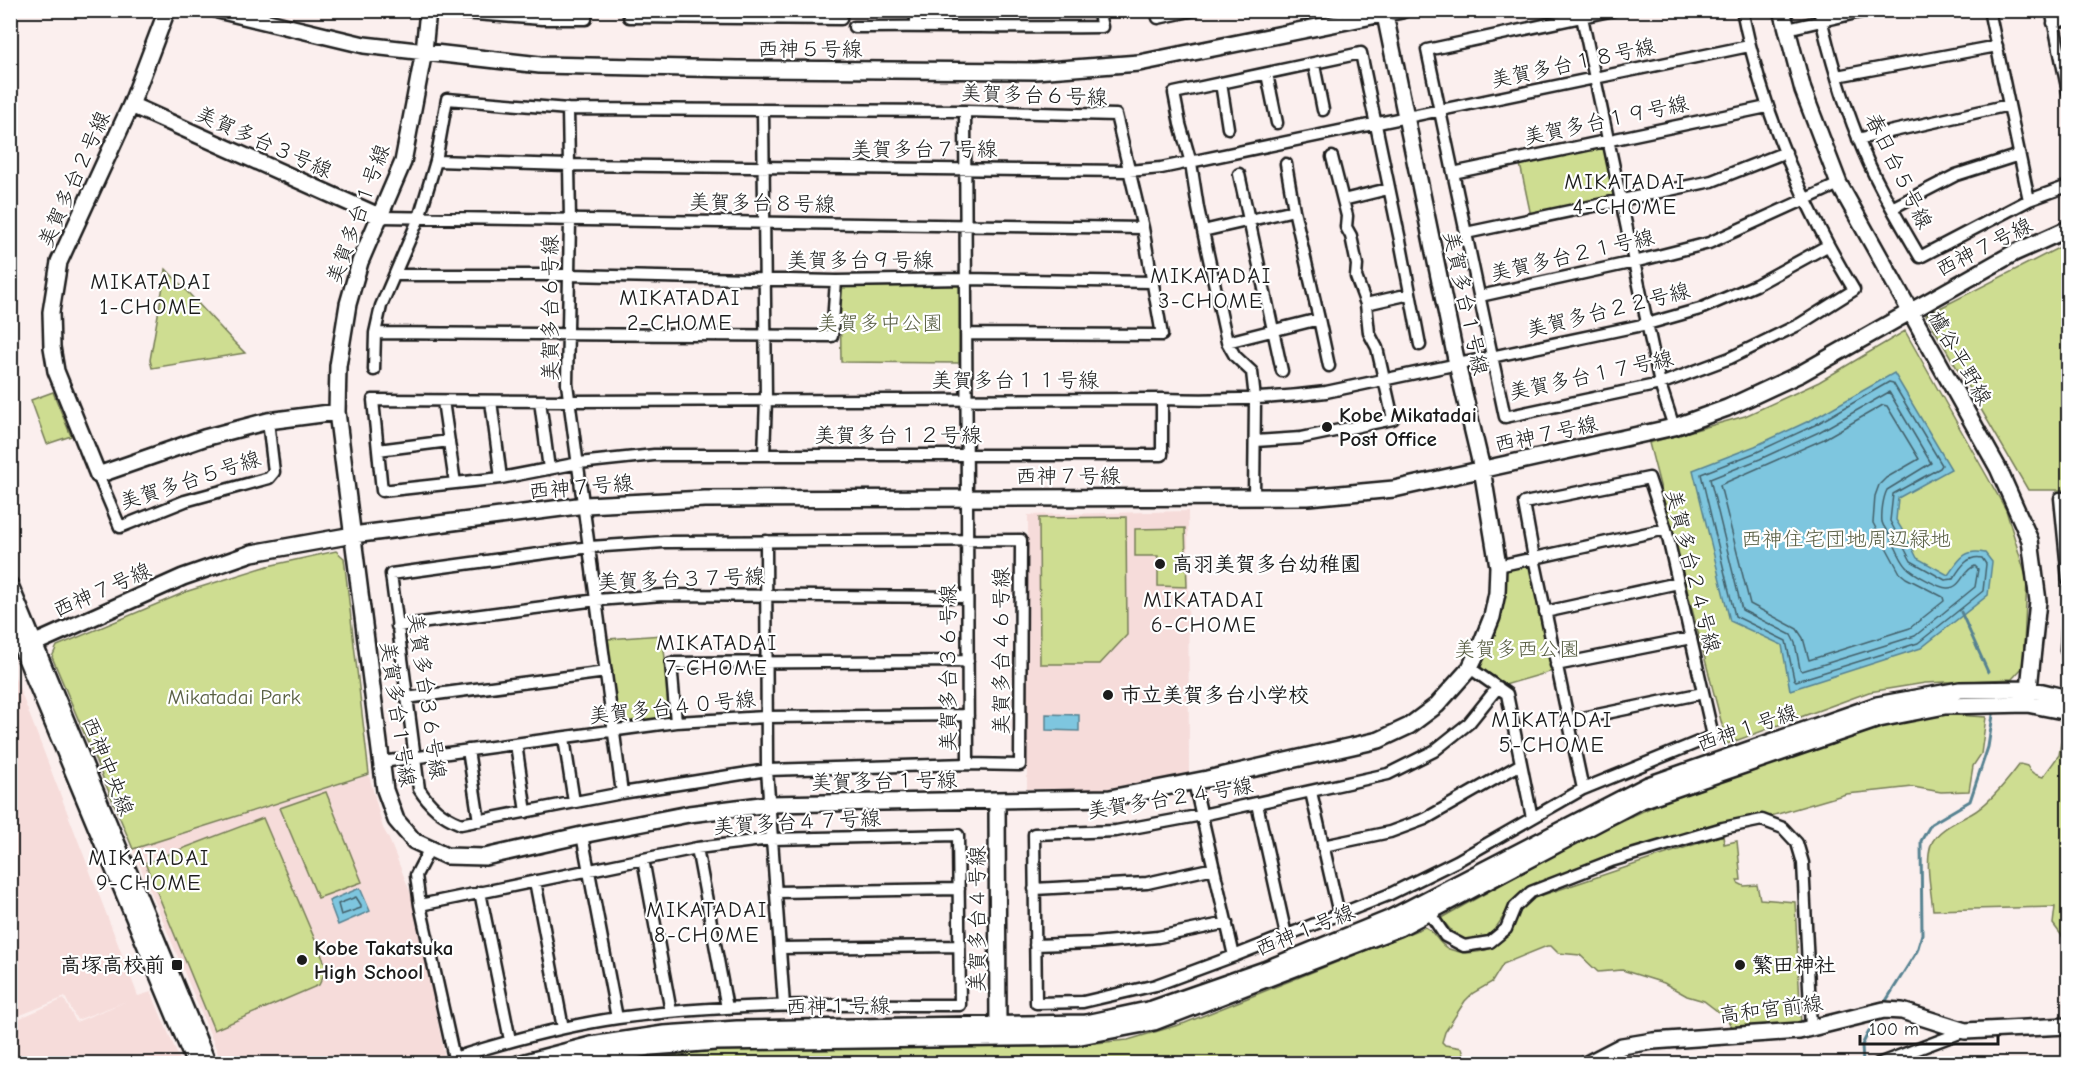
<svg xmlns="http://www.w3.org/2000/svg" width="2079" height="1074" font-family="'Comic Neue','Klee One',sans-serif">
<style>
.built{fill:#f6dcda}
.green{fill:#cedd91;stroke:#757c56;stroke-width:1.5}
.water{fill:#7ec6df;stroke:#578291;stroke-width:1.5}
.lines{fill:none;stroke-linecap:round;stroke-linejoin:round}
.shore{stroke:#43606a;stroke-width:1.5}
.stream{stroke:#578291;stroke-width:3}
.street-casing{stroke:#1c1c1c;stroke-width:15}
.secondary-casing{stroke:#1c1c1c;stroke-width:20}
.street{stroke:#fff;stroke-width:10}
.secondary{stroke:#fff;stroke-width:15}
.poi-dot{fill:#1c1c1c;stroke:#fff;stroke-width:2}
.labels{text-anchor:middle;stroke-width:4.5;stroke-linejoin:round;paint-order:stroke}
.street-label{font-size:21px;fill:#1c1c1c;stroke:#fff}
.park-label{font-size:21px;fill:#5a6045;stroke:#fff}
.poi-label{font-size:21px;font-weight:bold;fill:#1c1c1c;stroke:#fff;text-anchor:start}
.neighbourhood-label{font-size:22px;letter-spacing:1.5px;fill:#1c1c1c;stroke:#fff}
</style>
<rect width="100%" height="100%" fill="#fbefee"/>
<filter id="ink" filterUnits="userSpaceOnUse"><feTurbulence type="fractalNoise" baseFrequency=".0167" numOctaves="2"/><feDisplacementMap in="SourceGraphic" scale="12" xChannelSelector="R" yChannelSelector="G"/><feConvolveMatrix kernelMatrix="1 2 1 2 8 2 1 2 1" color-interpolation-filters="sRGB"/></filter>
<g filter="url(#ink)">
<path class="built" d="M1188,511l1,263 -84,15h-78l1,-274z
M10,664l128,332 13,-4 30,71h-170v-41l53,-23 12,23 51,-21 -50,19 -12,-23 -54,22z
M369,775l14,53 6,11 26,65 31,159h-224l-89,-214z"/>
<path class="green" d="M1602,146l4,3 10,43 -4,6 -81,18 -11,-52z
M2068,243v247h-40l-102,-175z
M166,269l68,73 11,11 -93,15 -2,-8z
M840,284h120l-1,79 -118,-1z
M1905,331l101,179 21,70 -4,87 -11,12 -87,4 -56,9 -142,52 -78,-301 96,-27 74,-34z
M53,392l18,44 -24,8 -16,-44z
M1126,517l1,118 -27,29h-60l-1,-146z
M1185,528l2,59 -29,-1v-30h-23v-27z
M336,551l8,7 25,216 -236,75 -81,-192 5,-11 131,-55 80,-25z
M1528,564l3,2 22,105 -48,14 -27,-18 25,-98z
M662,635l10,77 -4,6 -46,6 -4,-2 -10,-83z
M1940,714l46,3 -5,37 -8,12 -4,25 -28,1 -28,-5 -36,4 -31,3 -75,22 -13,-1c-78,23 -157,45 -232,77 -23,9 -25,48 -52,48 -16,1 -25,-11 -33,-22l144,-80 95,-44 184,-63z
M2068,738v206l-15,-20 2,-17 -122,3c-2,-20 -8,-46 -2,-65 5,-15 27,-24 40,-31 17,-9 37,-34 49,-50l7,2c4,7 8,9 16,11l16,-22 2,-12z
M326,792l36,90 -44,16 -38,-90z
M263,818l64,150 -8,17 -105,45 -69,-167z
M1723,835l1,9 13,-3 4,39h-4l1,3 6,3 13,-1 3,14 35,3 6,122 -68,4 -8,-11 -21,-16 -17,-5 -23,-13 -42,-13 -24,2 -18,-17 -22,-2 -7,-7h-4l-44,18 -11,18 -19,11 -8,8 -20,31 -3,10 3,3 17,3 5,15 -851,1 92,-13 354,-5 66,-6 57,-17 240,-96c10,4 13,18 24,22 16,6 36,5 50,-6 10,-9 15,-25 24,-36 3,-3 7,-6 11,-9z"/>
<path class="water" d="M1894,373l57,96 -53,29 -2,22 10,16 11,22 31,17c11,-15 16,-27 37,-22l7,9 -4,33 -67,53 -131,42 -8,-45 -52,-24 -37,-151 62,-24 58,-27z
M1046,714l33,1v16l-33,-1z
M360,888l10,23 -32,14 -9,-24z"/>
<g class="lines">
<path class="shore" d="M1889,382l4,1 49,82 -2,3 -47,26 -3,27 21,40 34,19 8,-1c7,-11 14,-24 29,-21l4,6 -3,27 -65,52 -122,38 -2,-2 -8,-38 -51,-25 -34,-142 56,-22 58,-27z
M1889,392l42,71 -44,27c-4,8 -6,23 -5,32 1,4 3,6 5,9 7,10 12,28 20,36 5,6 34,22 41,21 14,0 15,-19 27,-22l3,3 -3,18 -60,49 -113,35 -2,-2 -5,-26 -4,-8 -49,-25 -32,-131 50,-20 59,-27z
M1883,405l4,1 32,53 -33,19 -7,7 -4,11 -2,27 27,50 6,5 37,19 1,4 -34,27 -101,32 -6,-22 -6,-9 -47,-25 -30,-119 102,-45z
M356,897l5,8v3l-20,7 -3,-11z"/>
<path class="stream" d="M1961,612l27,60
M1884,1004l33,-53 5,-17 -1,-93 10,-17 39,-23 18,-54 5,-32
M1863,1064l-1,-19 14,-27"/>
<defs>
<path id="street" d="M462,10v3l80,6h44v-9
M629,10v7l212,2 1,-9
M916,10v16
M1156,10l2,8 37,-8
M1614,10l-187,40 78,367 155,-33 70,-26 70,-34 54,-34c-52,-86 -92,-181 -112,-280
M1819,10c10,43 23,88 39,128 16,42 40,81 62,119l109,-57 39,-14
M1989,10l40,190
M2051,10l17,82
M1582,17l78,367 14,43
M2053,23l15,-4
M854,27c83,-1 165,1 248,0l-4,-17
M1787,29l82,-19
M1314,65l9,45
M1267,74l10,49
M1837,76l160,-30
M1221,83l7,45
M568,109l2,111 -3,164 55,409
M763,111l3,288 -2,56
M965,111l2,386c0,89 1,178 1,267l-201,6 -145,23 -161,31c-20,-8 -31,-18 -42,-35l-28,-215 199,-27 74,-5 357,-2 -1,225 -52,-1
M1858,139l151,-34
M436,161l133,4 560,6 32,-3 588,-122
M1286,164l8,46
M1453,173l314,-66
M1239,174l43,197
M1343,200l45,-11
M1892,208l64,-33 63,-20
M381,217l762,11
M1203,231l91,-21 25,109 -92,23
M1466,233l246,-52 74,-29
M395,275h174l267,6 130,-2 186,3
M836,281l-4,55 -457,-3 6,-27 38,-88 17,-57 11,-62 121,10 397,2 151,4 27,113 19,107 -196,-1
M1480,296l154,-34 75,-19 130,-59
M1366,304l44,-10
M1319,319l10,47
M374,370l1,-37
M1162,399v56h-508l-75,8 -78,15 -119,13 -9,-91 197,1 592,-2c55,2 109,0 164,-7l321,-68 53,-15 56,-24 71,-39
M443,401l12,82
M491,401l10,77
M540,401l9,68
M1255,441l46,-3 92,-19 -16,-71 -8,-15 -3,-29 -10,-27 1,-12 -6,-29 -5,-9 1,-11 -15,-59
M378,450l71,-9
M98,475l22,52 65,-26 84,-23 5,-6 -6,-51
M1254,497l1,-98 -3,-27 -17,-16 -8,-14 -29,-134 -7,-45 -11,-39 -6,-31 187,-40 39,187 20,105
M2068,498h-8l8,82
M766,541l1,229 17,235
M1498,566l168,-37
M1545,612l133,-29
M2068,618l-2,32 2,1
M397,626l200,-26 66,-5 304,2
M1556,665l135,-27
M1470,668l37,26 25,124
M1498,687l-29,36 -35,28 -46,23 -186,41 -86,16 -82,3 2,169 47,-1 73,-17 78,-29 154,-61 69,-34 126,-72 -49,-231 -10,-55 125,-25 17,51 47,207 -130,53
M406,698l200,-26
M1568,721l135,-28
M676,722l-5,-59 297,-2
M564,738l10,64
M516,744l10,68
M468,750l11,71
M382,762l294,-40 90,-5 202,-2
M1194,782l40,174
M1311,792l28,122
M1257,804l29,131
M582,835l35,183
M958,835l2,170c-114,0 -229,-3 -342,13 -56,8 -110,23 -164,40l-34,-153 277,-57 74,-9z
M1323,846l67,-14 35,-13 96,-55
M697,848l30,160
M643,859l28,153
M535,881l28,147
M1034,889l113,-6 67,-15
M480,892l30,148
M776,892l183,-3
M420,905l-4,-30 14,-27
M1429,912l16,24 19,10 26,-4 16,-13 9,-22 16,-15 80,-31 112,-33 39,-8 21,8 14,15 6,20 8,165
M1035,945l59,-2 64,-6 69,-14
M781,948l178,-2
M1878,1064l87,-33"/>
<path id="secondary" d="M167,10l-36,95 -72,157 -8,50 1,35 4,24 42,104 106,-37 64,-17 69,-9
M218,10l146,35 176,20 198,4 297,2 104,-8 263,-53
M428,10l-4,41 -21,111 -43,100 -12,42 -10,62 -1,46 48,378 11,30 18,21 32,15 39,1 97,-22 107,-21 80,-10 341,-6 97,-19 172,-39 30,-14 28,-21 33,-37 10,-21 12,-30 5,-24 1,-27 -16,-97 -25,-105 -73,-354
M1782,10l21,80 36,94 159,284 32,72 8,61 -10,97
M131,105l250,112
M10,585l198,479
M10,620l185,444
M22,649l161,-72 69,-24 101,-18 232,-30 120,-6 603,-2 86,-8 280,-62 53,-19 73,-34 214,-121 54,-24
M997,801l1,230
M518,1064l73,-19 73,-11 73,-5 349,-6 66,-14 112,-39 125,-51 259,-134 229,-80 83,-15 70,-1 38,9
M566,1064l85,-17 65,-5 360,-5 78,-15 245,-94 240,-127 240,-82 66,-13 82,-2 41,8
M1587,1064l35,-18 31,-5 146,-10 85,-21 18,1 63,20 103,-5"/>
</defs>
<use href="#street" class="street-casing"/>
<use href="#secondary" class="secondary-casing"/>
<use href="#street" class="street"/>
<use href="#secondary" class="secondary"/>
</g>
</g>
<g class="poi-dot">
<circle cx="1327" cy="427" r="6"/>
<circle cx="1160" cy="564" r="6"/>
<circle cx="1108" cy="695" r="6"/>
<circle cx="302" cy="960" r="6"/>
<rect x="171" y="959" width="12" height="12" rx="3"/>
<circle cx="1740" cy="965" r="6"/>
</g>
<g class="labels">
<g class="street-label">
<text x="810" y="56">西神５号線</text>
<text transform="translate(1573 63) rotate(-12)" y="7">美賀多台１８号線</text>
<text transform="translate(1034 95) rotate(2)" y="7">美賀多台６号線</text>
<text transform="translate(1606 120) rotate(-12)" y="7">美賀多台１９号線</text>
<text transform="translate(264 142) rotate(24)" y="7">美賀多台３号線</text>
<text x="924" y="156">美賀多台７号線</text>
<text transform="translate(1899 171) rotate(64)" y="7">春日台５号線</text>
<text transform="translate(74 179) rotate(-66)" y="7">美賀多台２号線</text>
<text transform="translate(762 203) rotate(1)" y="7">美賀多台８号線</text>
<text transform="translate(358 214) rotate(-70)" y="7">美賀多台１号線</text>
<text transform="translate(1984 247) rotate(-27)" y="7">西神７号線</text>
<text transform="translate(1572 255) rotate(-13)" y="7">美賀多台２１号線</text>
<text x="860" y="267">美賀多台９号線</text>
<text transform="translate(1466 303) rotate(78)" y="7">美賀多台１号線</text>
<text transform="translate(550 308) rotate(-90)" y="7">美賀多台６号線</text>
<text transform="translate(1608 310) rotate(-14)" y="7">美賀多台２２号線</text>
<text transform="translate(1960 358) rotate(60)" y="7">櫨谷平野線</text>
<text transform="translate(1591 375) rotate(-12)" y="7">美賀多台１７号線</text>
<text x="1015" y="387">美賀多台１１号線</text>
<text transform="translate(1546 434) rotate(-12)" y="7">西神７号線</text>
<text x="898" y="442">美賀多台１２号線</text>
<text x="1068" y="483">西神７号線</text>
<text transform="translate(190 480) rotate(-18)" y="7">美賀多台５号線</text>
<text transform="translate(581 487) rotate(-5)" y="7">西神７号線</text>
<text transform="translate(1693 571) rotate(76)" y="7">美賀多台２４号線</text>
<text transform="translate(681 579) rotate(-2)" y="7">美賀多台３７号線</text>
<text transform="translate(102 590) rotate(-24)" y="7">西神７号線</text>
<text transform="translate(1001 651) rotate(-90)" y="7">美賀多台４６号線</text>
<text transform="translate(948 668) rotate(-90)" y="7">美賀多台３６号線</text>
<text transform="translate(427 696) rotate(82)" y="7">美賀多台３６号線</text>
<text transform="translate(672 707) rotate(-6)" y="7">美賀多台４０号線</text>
<text transform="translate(398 714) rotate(82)" y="7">美賀多台１号線</text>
<text transform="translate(1747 728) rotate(-19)" y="7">西神１号線</text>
<text transform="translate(108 766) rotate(68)" y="7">西神中央線</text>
<text transform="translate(884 781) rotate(-1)" y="7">美賀多台１号線</text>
<text transform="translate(1170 798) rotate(-9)" y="7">美賀多台２４号線</text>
<text transform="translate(797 822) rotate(-3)" y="7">美賀多台４７号線</text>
<text transform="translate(977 919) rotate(-90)" y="7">美賀多台４号線</text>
<text transform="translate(1305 930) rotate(-22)" y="7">西神１号線</text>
<text transform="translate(838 1006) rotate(-1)" y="7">西神１号線</text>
<text transform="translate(1771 1009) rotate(-7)" y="7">高和宮前線</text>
</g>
<g class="park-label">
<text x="880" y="330">美賀多中公園</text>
<text x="1846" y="546">西神住宅団地周辺緑地</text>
<text x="1517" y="656">美賀多西公園</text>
<text x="234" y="704">Mikatadai Park</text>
</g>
<g class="poi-label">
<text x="1339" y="422">Kobe Mikatadai<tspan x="1339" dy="24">Post Office</tspan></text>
<text x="1172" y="571">高羽美賀多台幼稚園</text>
<text x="1120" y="702">市立美賀多台小学校</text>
<text x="314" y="955">Kobe Takatsuka<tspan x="314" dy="24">High School</tspan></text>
<text x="165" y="972" text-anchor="end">高塚高校前</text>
<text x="1752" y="972">繁田神社</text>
</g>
<g class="neighbourhood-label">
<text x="1625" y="189">MIKATADAI<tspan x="1625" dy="25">4-CHOME</tspan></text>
<text x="1211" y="283">MIKATADAI<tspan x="1211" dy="25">3-CHOME</tspan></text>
<text x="151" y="289">MIKATADAI<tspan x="151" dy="25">1-CHOME</tspan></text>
<text x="680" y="305">MIKATADAI<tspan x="680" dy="25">2-CHOME</tspan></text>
<text x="1204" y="607">MIKATADAI<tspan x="1204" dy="25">6-CHOME</tspan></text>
<text x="717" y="650">MIKATADAI<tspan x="717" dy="25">7-CHOME</tspan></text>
<text x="1552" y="727">MIKATADAI<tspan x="1552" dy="25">5-CHOME</tspan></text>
<text x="149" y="865">MIKATADAI<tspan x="149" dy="25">9-CHOME</tspan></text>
<text x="707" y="917">MIKATADAI<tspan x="707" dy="25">8-CHOME</tspan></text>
</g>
</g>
<rect width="2079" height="1074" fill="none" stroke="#fff" stroke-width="36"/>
<rect x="18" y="18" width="2043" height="1038" fill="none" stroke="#1c1c1c" stroke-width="2" filter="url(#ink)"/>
<path d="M1860 1035v9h138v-9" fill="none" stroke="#1c1c1c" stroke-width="3"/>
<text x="1869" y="1035" font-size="18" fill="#1c1c1c" stroke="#ffffff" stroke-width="4.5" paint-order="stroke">100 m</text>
</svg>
